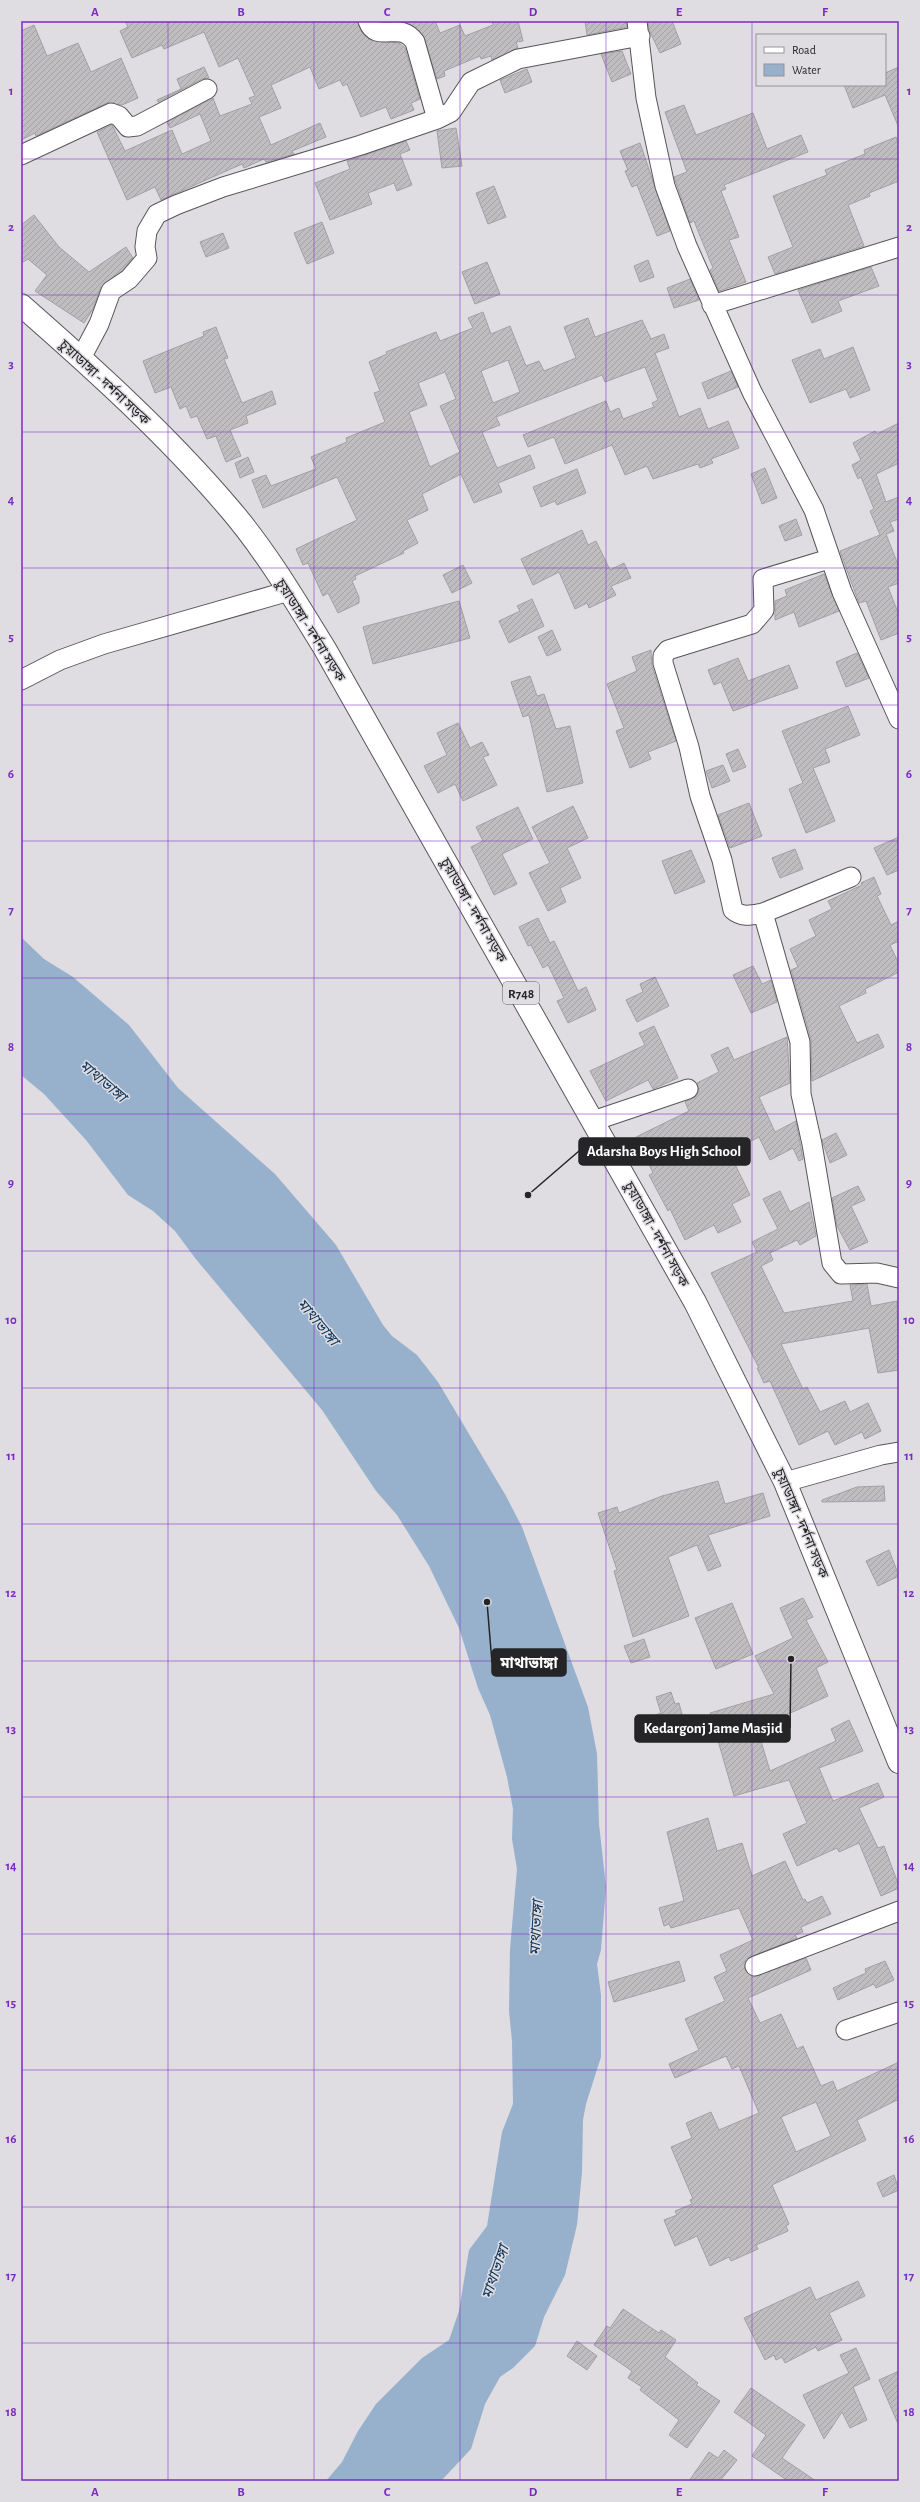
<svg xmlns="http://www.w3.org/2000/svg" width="920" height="2502" font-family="'Alegreya Sans','Noto Sans Bengali',sans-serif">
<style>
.water{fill:#97b0cc}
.building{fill:url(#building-hatch);stroke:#a3a0a5;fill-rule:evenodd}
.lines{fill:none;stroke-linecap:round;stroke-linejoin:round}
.minor-casing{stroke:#58565b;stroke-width:21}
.primary-casing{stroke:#58565b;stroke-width:24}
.minor{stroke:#fff;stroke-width:19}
.primary{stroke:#fff;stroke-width:22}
.grid{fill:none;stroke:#7b2cbf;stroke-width:1;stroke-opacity:0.55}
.labels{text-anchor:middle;stroke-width:3;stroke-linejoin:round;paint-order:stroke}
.shield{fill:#dfdde2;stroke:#5d5c5e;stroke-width:1}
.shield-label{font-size:13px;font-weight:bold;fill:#252426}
.street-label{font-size:14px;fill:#252426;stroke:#dfdde2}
.water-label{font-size:15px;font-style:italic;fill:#0f375c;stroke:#dfdde2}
.leader{fill:none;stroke:#252426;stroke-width:1.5}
.callout-dot{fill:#252426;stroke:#dfdde2;stroke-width:1.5}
.callout{fill:#252426;stroke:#252426;stroke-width:1.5}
.callout-label{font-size:15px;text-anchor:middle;font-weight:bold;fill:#fff}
.neatline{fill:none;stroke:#7b2cbf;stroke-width:1.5}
.grid-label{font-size:13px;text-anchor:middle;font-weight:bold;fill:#7b2cbf}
</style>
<defs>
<pattern id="building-hatch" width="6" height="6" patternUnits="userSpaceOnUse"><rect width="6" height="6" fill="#c0bdc1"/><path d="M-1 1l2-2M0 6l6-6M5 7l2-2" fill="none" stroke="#a5a2a6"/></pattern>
</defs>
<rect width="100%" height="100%" fill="#dfdde2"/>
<path class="water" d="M21,937l23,22 29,18 56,48 49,63 97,86 61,71 47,80 9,11 25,19 21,27 68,114 16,31 66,180 9,47 2,70 7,63 -5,63 -4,14 4,31v62l-15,47 -3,16 -1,52 -5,53 -12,50 -21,42 -9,29 -22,22 -13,9 -15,27 -14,45 -30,32h-115l16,-19 16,-31 18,-27 46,-46 27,-18 10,-29 10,-61 18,-24 15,-94 11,-28 -1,-63 -3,-30 1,-62 7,-80 -5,-30 1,-30 -6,-32 -17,-62 -12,-27 -19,-60 -30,-62 -32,-51 -21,-24 -54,-81 -127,-152 -20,-27 -22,-20 -25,-16 -42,-55 -42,-46 -23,-19z"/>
<path class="building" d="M125,21h232l5,12 9,7 28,3 6,5 15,51 -9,4 3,7 -23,9 -5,-12 -25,10 -14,-33 -4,2 -3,-6 -21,9 -9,-22 -39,18 10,23 -22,9 12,28 49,-22 6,14 -34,14 2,3 -28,8 -2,-3 -20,9 -2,-4 -81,36 -6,-13 -28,13 -30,-68 15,-7 13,26 47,-21 10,24 29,-13 -11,-27 -30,14 -3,-6 46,-24 7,18 32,-12 -3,-6 6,-2 -17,-38 -19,9 -15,-35 -40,17 -2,-4 -30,13 -12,-27 8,-4z
M400,21h35l5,12 20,-8 5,11 28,-11 -1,-4h26l5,20 -7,1 2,6 -26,12 -1,-4 -10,3 -1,-3 -36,15 1,5 -8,3 -14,-44 -10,-9z
M585,21h41l1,6 -40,8z
M648,21h24l9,23 -21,9 -11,-23z
M34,25l13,31 31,-13 13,29 30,-14 17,40 -16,7 -15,-2 -71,33 -1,-3 -14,7v-109z
M622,51l9,23 -19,8 -11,-28z
M204,67l5,11 -7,1 -44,23 -1,-2 24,-11 -4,-10z
M899,67v61l-14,-33 -32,13 -9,-23h41v-12z
M527,69l5,13 -27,11 -5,-13z
M684,105l12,30 57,-22 14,36 34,-14 7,17 -84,33 2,4 -5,2 18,46 -10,3 17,42 -27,9 -9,-21 3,-2 -19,-47 -4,2 -16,-46 13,-5 -22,-60z
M456,128l6,38 -20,2 -5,-37z
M896,137l3,8v36l-30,12 1,3 -22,9 16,41 -89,28 -7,-17 25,-10 -20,-51 54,-21 -2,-5 40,-16 -1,-4z
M406,141l4,9 -10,4 12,31 -15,6 -3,-8 -26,10 4,11 -42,16 -15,-37 35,-14 -3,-8z
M640,143l30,88 -13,5 -20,-51 -5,2 -7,-16 3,-1 -8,-19z
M494,186l12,31 -18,7 -12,-31z
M34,215l25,32 30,25 37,-25 7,11 -11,13 -21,16 -8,22 -9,14 -49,-32 12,-16 -19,-16 -7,4v-38z
M322,222l12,31 -27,11 -13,-31z
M223,233l6,15 -23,9 -6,-15z
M648,260l6,17 -14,5 -6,-16z
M487,262l13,32 -25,10 -13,-32z
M871,267l8,19 -41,15 4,10 -30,12 -14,-33z
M690,279l9,21 -25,8 -7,-20z
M483,312l8,22 19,-8 16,40 13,-5 5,10 32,-13 -12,-31 24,-9 7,19 47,-17 9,19 13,-5 5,14 -14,5 24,64 21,-9 8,21 20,-8 11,27 -28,11 2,4 -13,5 -2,-4 -45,15 -6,-13 -22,9 -13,-30 -47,19 -11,-27 -26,10 -5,-12 83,-34 4,11 9,-4 4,11 31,-12 -2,-4 6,-3 -13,-33 -40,15 -3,-7 -106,42 4,8 -18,7 15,36 33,-13 5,13 -37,15 4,9 -28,11 -13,-29 -39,20 6,16 -21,10 11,23 -15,8 1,2 -49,23 1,3 -4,2 7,16v6l-21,10 -10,-20 -5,3 -15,-33 -5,2 -7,-16 61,-29 -20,-43 -74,31 -11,-28 14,-5 5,11 45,-17 -5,-12 36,-15 -1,-4 39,-16 -11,-29 6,-2 -11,-29 18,-8 -1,-2 50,-20 4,9 33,-13 -5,-10zM508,360l12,32 -27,11 -12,-32zM445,372l11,27 -16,7 20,46 -30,15 -21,-55 18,-7 -9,-22z
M216,327l12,31 -4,1 18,44 30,-12 4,13 -30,12 2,7 -18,7 11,26 -15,6 -10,-26 -9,3 -10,-23 -6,2 -5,-12 -6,3 -9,-22 -16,6 -12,-32 61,-25 -1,-4z
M853,347l17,43 -20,8 -4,-9 -36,14 -18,-43 28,-11 4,10z
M731,371l7,16 -30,12 -6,-16z
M899,423v40l-23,11 10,28 13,-5v22l-9,3 4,9 -8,3 13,33v16l-11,4 11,28v18l-18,7 -15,-39 -7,2 -19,-52 40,-16 -10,-24 4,-2 -13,-32 -3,2 -6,-14 9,-5 -8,-17 22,-12 2,3z
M248,457l6,15 -14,6 -5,-15z
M765,468l12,30 -15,6 -11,-30z
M577,469l9,24 -29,12 -2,-4 -14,6 -8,-20z
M796,519l6,16 -17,6 -6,-15z
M582,530l6,15 8,-4 14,29 14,-7 7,15 -20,8 5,9 -27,13 -2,-5 -12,6 -16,-37 -26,13 -12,-26z
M463,565l9,18 -20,10 -9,-18z
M824,574l15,37 -40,16 -5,-15 -19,8v-19l12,-5 -2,-6z
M532,599l12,27 -35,17 -10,-22 21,-10 -3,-5z
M459,601l11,37 -97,26 -10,-37z
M552,630l9,20 -14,6 -9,-19z
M651,650l1,16 24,75 -28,11 3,7 -21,9 -14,-37 8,-3 -17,-44 30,-13 -5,-14z
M857,653l12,25 -23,9 -10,-25z
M738,658l10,23 41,-16 9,23 -65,23 -12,-29 -7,3 -6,-15z
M530,676l7,20 7,-2 12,35 14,-3 13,57 -36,9 -18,-77 -6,2 -12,-35z
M848,706l12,29 -35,14 5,13 -17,6 22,53 -29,12 -17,-44 14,-6 -21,-52z
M458,723l12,25 12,-6 7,13 -6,2 14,28 -34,16 -8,-17 -17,9 -14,-27 23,-11 -10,-22z
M738,749l8,18 -13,5 -7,-18z
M723,765l7,16 -18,7 -6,-17z
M749,803l13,33 -32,12 -12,-33z
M573,806l15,32 -21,10 14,30 -21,10 6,14 -18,9 -19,-38 21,-10 -18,-36z
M518,807l15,32 -31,15 15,30 -23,11 -23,-48 12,-6 -7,-14z
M899,837v33l-12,5 -13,-27z
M795,849l8,20 -23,9 -8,-20z
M691,850l14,32 -30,12 -13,-33z
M874,877l7,17 -4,2 14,29 8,-4v20l-9,4 9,19v8l-34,17 1,4 -27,13 18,37 21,-9 6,13 -72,34 -1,-42 -20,-69 7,-3 -8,-18 26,-13 -7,-16 23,-11 -4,-8 34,-16 -1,-2z
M538,918l12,25 4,-2 24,50 8,-4 10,23 -28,13 -11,-22 7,-3 -16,-33 -5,3 -12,-23 -3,1 -9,-19z
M753,966l9,18 9,-4 6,22 -26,11 -18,-38z
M655,977l14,29 -32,16 -11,-22 17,-8 -3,-8z
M654,1026l24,52 -25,11 -5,-9 -42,21 -16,-30 55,-26 -6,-12z
M787,1037l3,46 -31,14 16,35 21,-11 7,38 -4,2 -6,-13 -23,12 -11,-23 -30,15 21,43 -18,9 9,18 -23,11 -4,-8 -29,15 -15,-31 -2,2 -19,-36 4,-2 -17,-36 53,-26 -4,-9 11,-6 3,-5 -2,-8 22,-11 -8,-17 17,-8 6,13z
M836,1133l11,22 -17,8 -8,-23z
M858,1186l7,14 -14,6 17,36 -18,8 -13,-24 -5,-28z
M780,1191l10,21 19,-10 7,34 -16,9 -3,-5 -27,13 3,7 -12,6 23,47 69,-12 -3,-16 17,-1 4,22 26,-5 2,69 -21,3 -9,-45 -88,16 22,45 4,-2 13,25 25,-11 5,11 18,-9 13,28 -16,8 -3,-7 -27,13 -7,-14 -29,14 -29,-64 -6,2 -7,-15h2l-48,-95 46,-21 -5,-10 26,-13 -15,-30z
M718,1481l7,23 38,-11 7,23 -62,19 13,31 -13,5 -11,-26 -29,12 21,59 -56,21 -19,-66 3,-1 -19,-57 19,-6 2,6 43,-17z
M884,1486l1,15 -63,1v-2l35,-13z
M889,1550l10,26 -21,10 -12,-25z
M803,1598l10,19 -7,3 22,42 -12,6 12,28 -71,32 13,43 66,-30 -5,-12 18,-9 14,31 -44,17 14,33 45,-18 6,14 -25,11 19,40 6,-2 15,40v2l-18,8 -22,-53 -20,9 -2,-4 -40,18 -14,-32 24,-11 -18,-43 -55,16 -24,-83 64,-19 -19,-38 38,-18 -13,-30z
M732,1603l21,51 -37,15 -21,-51z
M644,1639l6,18 -19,6 -7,-17z
M671,1692l4,12 4,-1 7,26 -25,8 -6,-22 6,-2 -5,-16z
M708,1818l9,33 25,-8 10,33 33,-15 18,39 2,-1 2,4 15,-7 9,18 -30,13 2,5 -8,3 2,3 -51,21 -1,11 8,7 53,-19 5,12 -63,28 12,25 21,-9 16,35 6,-3 18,40 12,-5 4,10 62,-29v37l-42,21 9,20 -94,45 17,39 -3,2 2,5 -32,14 2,4 -27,12 -2,-4 -19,9 -13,-30 -22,10 -11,-26 13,-5 -2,-4 17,-7 -2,-4 3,-1 -22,-52 21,-9 -6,-15 25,-11 8,18 40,-17 -20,-47 -7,3 -6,-13 -51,22 -6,-14 30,-14 -14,-31 40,-18 -11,-24 13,-6 -7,-16 33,-15 -14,-32 -68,20 -2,-4 -5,2 -5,-18 25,-7 -17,-69zM816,2102l15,34 -35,16 -15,-35z
M679,1961l6,20 -71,21 -6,-20z
M885,1961l9,19 -18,8 -2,-4 -36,16 -5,-12 33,-15 -1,-4z
M894,2175l5,15 -16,7 -6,-14z
M858,2281l7,15 -36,17 13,27 -24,11 -2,-4 -31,16 -3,-6 -6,3 -2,-5 -9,5 -21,-42 66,-31 6,13z
M623,2309l36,24 2,-3 15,10 -11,17 33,26 -2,2 24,16 -33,47 -18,-13 10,-15 -39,-30 2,-3 -14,-9 4,-7 -38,-26 13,-19 3,2z
M577,2341l20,15 -10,14 -20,-14z
M856,2348l14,31 -17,8 14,33 -17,8 -8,-16 -18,27 -21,-44 46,-22 -9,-18z
M899,2371v55l-20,-46z
M751,2388l54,37 -23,33 34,23h-28l-36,-25 14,-21 -32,-23z
M724,2450l13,10 -17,21h-31l20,-29 9,6z"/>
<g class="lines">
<defs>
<path id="minor" d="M368,21c9,24 31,-2 47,21l22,77
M637,21l9,77 19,88 22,60 65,146 62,118 28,82 57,127
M21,155l90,-42 8,3 9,11 9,-1 70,-37
M712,305l187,-58
M81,358l18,-34 12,-33 18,-12 18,-21 -2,-11 2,-16 10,-17 19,-9 47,-18 138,-42 76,-26 14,-7 20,-30 47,-23 122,-23
M21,680l39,-20 44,-16 185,-53
M851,877l-88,36 37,129 1,52 11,50 20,119 9,11 36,-1 22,5
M763,913c-11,2 -21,5 -30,-3l-11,-50 -22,-64 -11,-49 -26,-84v-7l5,-6 84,-26 12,-14 -1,-31 66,-20
M593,1121l95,-32
M785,1482l96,-27 18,-3
M755,1966l144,-55
M846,2030l53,-18"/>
<path id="primary" d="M21,305c73,64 146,130 208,203 37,43 67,94 96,141l370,653 90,180 114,280"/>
</defs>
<use href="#minor" class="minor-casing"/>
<use href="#primary" class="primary-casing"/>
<use href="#minor" class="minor"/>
<use href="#primary" class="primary"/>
</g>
<path class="grid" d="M168,21v2460M314,21v2460M460,21v2460M606,21v2460M752,21v2460M21,159h878M21,295h878M21,432h878M21,568h878M21,705h878M21,841h878M21,978h878M21,1114h878M21,1251h878M21,1388h878M21,1524h878M21,1661h878M21,1797h878M21,1934h878M21,2070h878M21,2207h878M21,2343h878"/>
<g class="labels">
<rect class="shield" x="503" y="982" width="36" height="22" rx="3"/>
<g class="shield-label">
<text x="521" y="998">R748</text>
</g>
<g class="street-label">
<text transform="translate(105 382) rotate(43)" y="5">চুয়াডাঙ্গা - দর্শনা সড়ক</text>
<text transform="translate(311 630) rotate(58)" y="5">চুয়াডাঙ্গা - দর্শনা সড়ক</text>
<text transform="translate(474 910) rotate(60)" y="5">চুয়াডাঙ্গা - দর্শনা সড়ক</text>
<text transform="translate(657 1234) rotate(61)" y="5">চুয়াডাঙ্গা - দর্শনা সড়ক</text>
<text transform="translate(802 1523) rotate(67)" y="5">চুয়াডাঙ্গা - দর্শনা সড়ক</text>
</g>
<g class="water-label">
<text transform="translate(103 1081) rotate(40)" y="5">মাথাভাঙ্গা</text>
<text transform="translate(318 1322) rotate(50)" y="5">মাথাভাঙ্গা</text>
<text transform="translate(536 1928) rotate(-87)" y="5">মাথাভাঙ্গা</text>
<text transform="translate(495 2272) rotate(-71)" y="5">মাথাভাঙ্গা</text>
</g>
</g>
<path class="leader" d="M528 1195L579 1151M487 1602L492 1663M791 1659L790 1728"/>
<g class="callout-dot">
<circle cx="528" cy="1195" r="4"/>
<circle cx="487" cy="1602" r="4"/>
<circle cx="791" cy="1659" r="4"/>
</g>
<g class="callout">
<rect x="579" y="1138" width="171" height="27" rx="4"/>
<rect x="492" y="1649" width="74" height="27" rx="4"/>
<rect x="635" y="1715" width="155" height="27" rx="4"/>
</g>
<g class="callout-label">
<text x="664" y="1156">Adarsha Boys High School</text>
<text x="529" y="1668">মাথাভাঙ্গা</text>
<text x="713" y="1733">Kedargonj Jame Masjid</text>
</g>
<rect width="920" height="2502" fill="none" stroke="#dfdde2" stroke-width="44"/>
<rect x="756" y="34" width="130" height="52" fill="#dfdde2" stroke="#959397"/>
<rect x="764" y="47" width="20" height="6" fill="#ffffff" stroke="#959397"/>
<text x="792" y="54" font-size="12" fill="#252426">Road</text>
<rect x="764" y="64" width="20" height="12" fill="#97b0cc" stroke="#959397"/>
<text x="792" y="74" font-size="12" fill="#252426">Water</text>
<rect x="22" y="22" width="876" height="2458" class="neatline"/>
<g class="grid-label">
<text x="95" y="16">A</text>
<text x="241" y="16">B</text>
<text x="387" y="16">C</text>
<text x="533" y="16">D</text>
<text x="679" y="16">E</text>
<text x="825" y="16">F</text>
<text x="11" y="95">1</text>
<text x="909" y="95">1</text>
<text x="11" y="231">2</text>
<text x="909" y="231">2</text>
<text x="11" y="368">3</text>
<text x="909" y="368">3</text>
<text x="11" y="504">4</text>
<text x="909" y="504">4</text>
<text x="11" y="641">5</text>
<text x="909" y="641">5</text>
<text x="11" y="778">6</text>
<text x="909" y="778">6</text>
<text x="11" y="914">7</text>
<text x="909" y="914">7</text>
<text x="11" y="1051">8</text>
<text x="909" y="1051">8</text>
<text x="11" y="1187">9</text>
<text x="909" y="1187">9</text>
<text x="11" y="1324">10</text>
<text x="909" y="1324">10</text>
<text x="11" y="1460">11</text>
<text x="909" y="1460">11</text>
<text x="11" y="1597">12</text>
<text x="909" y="1597">12</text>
<text x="11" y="1733">13</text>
<text x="909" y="1733">13</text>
<text x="11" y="1870">14</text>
<text x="909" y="1870">14</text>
<text x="11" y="2007">15</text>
<text x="909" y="2007">15</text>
<text x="11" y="2143">16</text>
<text x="909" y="2143">16</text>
<text x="11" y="2280">17</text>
<text x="909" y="2280">17</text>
<text x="11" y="2416">18</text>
<text x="909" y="2416">18</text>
<text x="95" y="2496">A</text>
<text x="241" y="2496">B</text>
<text x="387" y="2496">C</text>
<text x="533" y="2496">D</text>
<text x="679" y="2496">E</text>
<text x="825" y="2496">F</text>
</g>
</svg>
